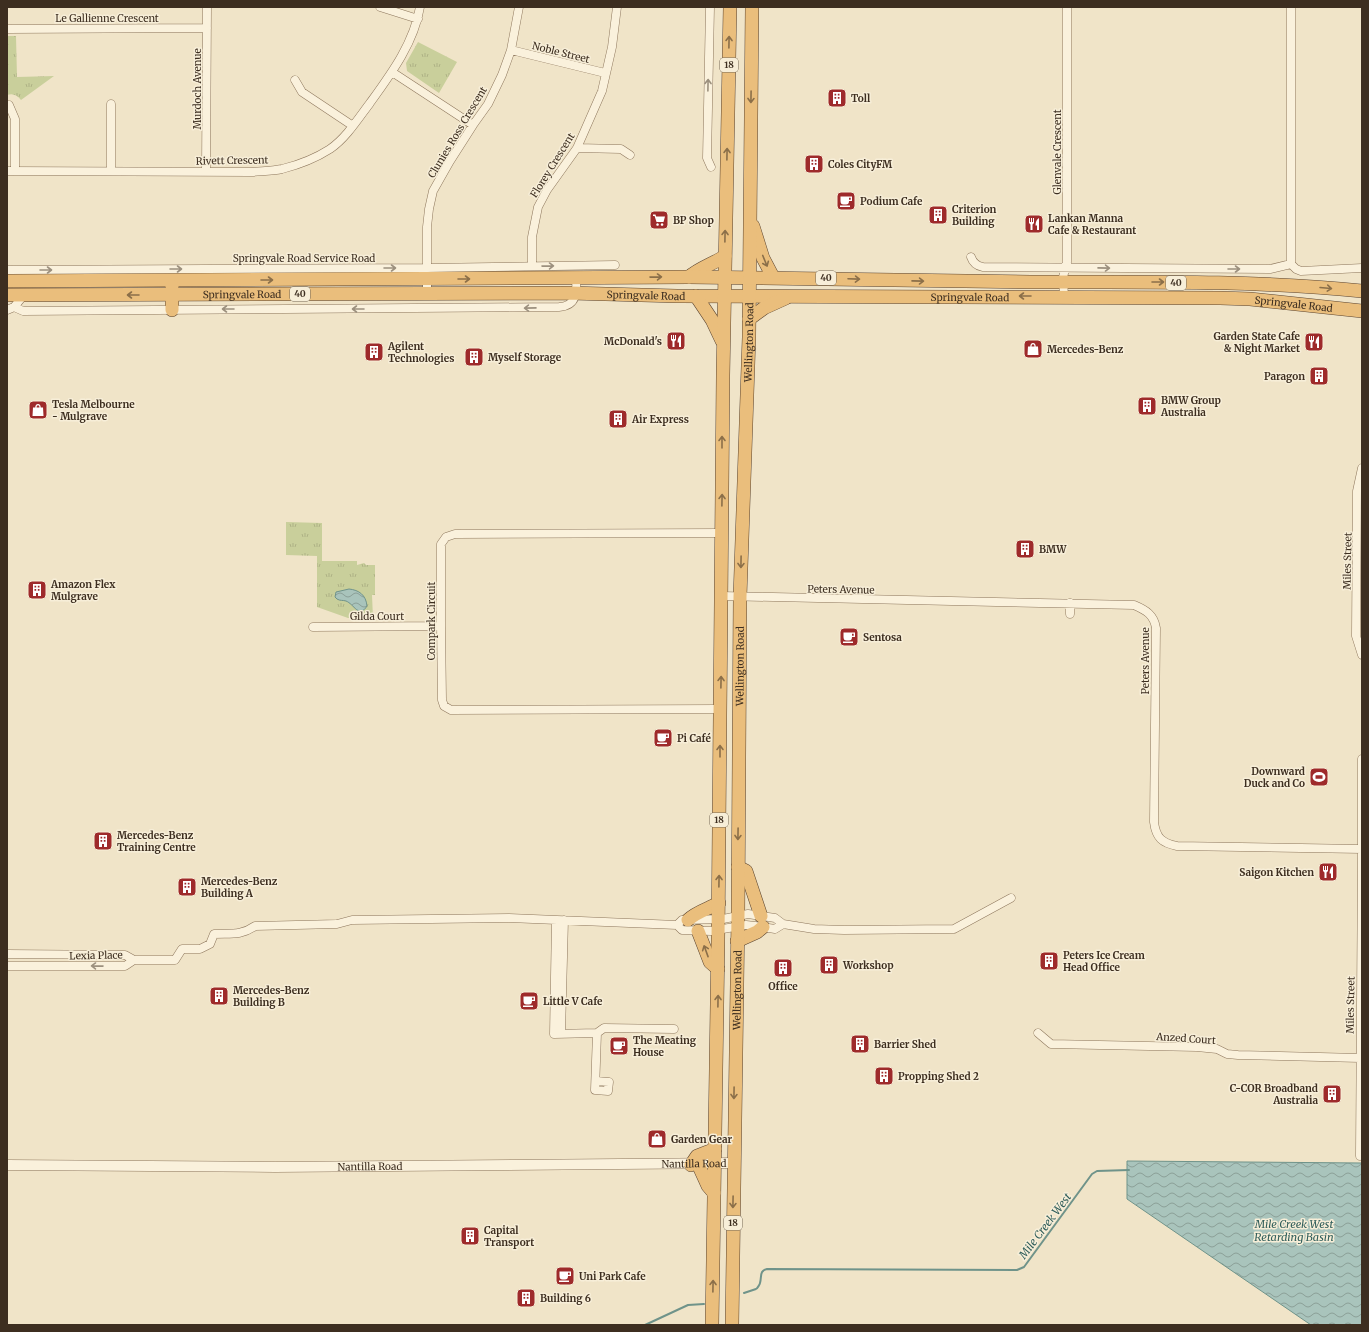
<svg xmlns="http://www.w3.org/2000/svg" width="1369" height="1332" font-family="Merriweather,serif">
<style>
.grass{fill:url(#grass-tufts)}
.water{fill:url(#water-waves);stroke:#6f938a}
.lines{fill:none;stroke-linecap:round;stroke-linejoin:round}
.stream{stroke:#6f938a;stroke-width:2}
.minor-casing{stroke:#8d765c;stroke-width:9}
.tertiary-casing{stroke:#8d765c;stroke-width:11}
.trunk-casing{stroke:#5b4430;stroke-width:14}
.minor{stroke:#faf1dc;stroke-width:8}
.tertiary{stroke:#faf1dc;stroke-width:10}
.trunk{stroke:#eabe7c;stroke-width:13}
.oneway{stroke:#8b6f49}
.oneway2{stroke:#9c907e}
.labels{text-anchor:middle;stroke-width:3;stroke-linejoin:round;paint-order:stroke}
.shield{fill:#f7eed8;stroke:#756857;stroke-width:1}
.shield-label{font-size:9px;font-weight:bold;fill:#3d2e20}
.street-label{font-size:10px;fill:#3d2e20;stroke:#f7eed8}
.poi-label{font-size:10px;font-weight:bold;fill:#3d2e20;stroke:#f7eed8;text-anchor:start}
.water-label{font-size:11px;font-style:italic;fill:#2f5d5a;stroke:#f7eed8}
</style>
<defs>
<pattern id="grass-tufts" width="24" height="20" patternUnits="userSpaceOnUse"><rect width="24" height="20" fill="#c9cf9b"/><path d="M3 7l-1-3M5 7V3M7 7l1-3M15 17l-1-3M17 17v-4M19 17l1-3" fill="none" stroke="#aeb285"/></pattern>
<pattern id="water-waves" width="16" height="10" patternUnits="userSpaceOnUse"><rect width="16" height="10" fill="#a9c4bc"/><path d="M0 5q4-4 8 0t8 0" fill="none" stroke="#8ba098"/></pattern>
</defs>
<rect width="100%" height="100%" fill="#f0e4c8"/>
<path class="grass" d="M7,36h9l1,41 37,-1 -33,24c-4,-5 -8,-7 -14,-5z
M418,42l39,20 -18,31 -32,-22 -1,-8z
M286,522l36,1v38h35v4l7,-2 2,2h9v30h-3l1,23h-25l-31,-11v-51l-31,-1z"/>
<path class="water" d="M349,589c10,1 17,6 18,17 -8,13 -13,-2 -21,-5 -3,-1 -6,0 -9,-2l-2,-2 1,-5z
M1127,1161l235,2v162h-51l-184,-126z"/>
<g class="lines">
<path class="stream" d="M744,1293l12,-4c1,0 4,-5 4,-6 2,-7 -1,-12 7,-14l250,1 7,-3 68,-93 5,-3 32,-1
M645,1325l43,-20 16,-1"/>
<defs>
<path id="minor" d="M380,7l38,12
M710,7l-3,151 4,9
M7,29l200,-1
M511,50l94,23
M392,72l81,53
M295,80l7,12 51,34
M111,104v67
M9,105l6,14v52
M577,148l44,1 9,6
M7,171l245,1c9,-1 20,-1 30,-3 16,-4 34,-11 48,-20 16,-11 28,-30 40,-46 21,-29 44,-60 50,-96
M206,171l1,-164
M971,257c2,6 6,9 12,10l287,2 21,-5
M1291,264v-257
M1291,264l5,5 5,2 61,-3
M532,266v-29l6,-30 9,-17 30,-42 25,-57 10,-44 5,-40
M7,270l420,-2 188,-3
M427,294v-67l2,-18 4,-18 17,-30 23,-36 15,-21 14,-29 9,-25 8,-43
M1064,297l-1,-20 4,-15v-255
M14,307l9,4 536,-4c18,-1 18,-15 17,-29
M7,310l7,-3 10,-12
M1362,468l-5,23 -1,145 6,19
M722,596l412,9c12,5 20,10 22,23l-2,194c2,16 8,21 23,24l185,3
M1070,614v-11
M313,627l128,-1
M720,709l-269,1 -7,-4 -2,-6 -1,-74v-82l5,-7 9,-3 267,-1
M1362,759v87
M556,920l-2,114 43,-1 7,-5 70,1
M677,925l5,-5 41,-1 25,-5 27,4 8,6 31,5 30,1 110,-1 57,-31
M7,954l118,1 9,5h41l7,-11h18l10,-5 4,-10c16,-1 27,2 41,-8l82,-2 15,-4 157,-2 168,7 5,5 29,1 35,-6 9,1 20,3 8,-5
M7,966h118l9,-6
M561,1033l3,-113
M1038,1033l13,11 146,3 20,2 10,5 11,1 122,3
M596,1081l13,1 -1,9 -13,-1 2,-57
M1360,1156l2,-302"/>
<g id="tertiary">
<path id="s1" d="M7,1165l268,2 458,-4"/>
</g>
<g id="trunk">
<path d="M753,226l10,32 10,19"/>
<path d="M689,277c10,-9 24,-13 36,-21"/>
<path d="M7,281l682,-4c114,1 228,4 342,5 110,0 221,-2 331,9"/>
<path id="s2" d="M7,295l563,-2 107,3 543,2 30,1 112,12"/>
<path d="M696,296l16,24 10,21"/>
<path d="M172,310v-24"/>
<path d="M749,319l15,-11 22,-10"/>
<path d="M738,867l8,4 15,45"/>
<path d="M688,920c8,-8 20,-11 31,-17"/>
<path d="M698,931l12,31 8,7"/>
<path d="M737,941l20,-9 6,-5"/>
<path d="M698,1164l10,22 6,7"/>
<path d="M691,1165l6,-9 18,-7"/>
<path d="M712,1325l6,-384 5,-565 7,-369"/>
<path id="s3" d="M732,1325l6,-409 2,-319 9,-260 3,-330"/>
</g>
</defs>
<use href="#minor" class="minor-casing"/>
<use href="#tertiary" class="tertiary-casing"/>
<use href="#trunk" class="trunk-casing"/>
<use href="#minor" class="minor"/>
<use href="#tertiary" class="tertiary"/>
<use href="#trunk" class="trunk"/>
</g>
<defs><path id="oneway-shaft" d="M-6 0H5M1.5-3L5.5 0L1.5 3" fill="none" stroke-width="1.6" stroke-linecap="round" stroke-linejoin="round"/></defs>
<g class="oneway">
<use href="#oneway-shaft" transform="translate(729 42) rotate(-89)"/>
<use href="#oneway-shaft" transform="translate(751 97) rotate(91)"/>
<use href="#oneway-shaft" transform="translate(727 154) rotate(-89)"/>
<use href="#oneway-shaft" transform="translate(725 236) rotate(-89)"/>
<use href="#oneway-shaft" transform="translate(765 261) rotate(68)"/>
<use href="#oneway-shaft" transform="translate(656 277) rotate(-1)"/>
<use href="#oneway-shaft" transform="translate(464 279)"/>
<use href="#oneway-shaft" transform="translate(854 279) rotate(2)"/>
<use href="#oneway-shaft" transform="translate(267 280)"/>
<use href="#oneway-shaft" transform="translate(918 281) rotate(1)"/>
<use href="#oneway-shaft" transform="translate(1158 282)"/>
<use href="#oneway-shaft" transform="translate(1326 288) rotate(5)"/>
<use href="#oneway-shaft" transform="translate(133 295) rotate(180)"/>
<use href="#oneway-shaft" transform="translate(1025 296) rotate(-180)"/>
<use href="#oneway-shaft" transform="translate(722 442) rotate(-90)"/>
<use href="#oneway-shaft" transform="translate(722 500) rotate(-89)"/>
<use href="#oneway-shaft" transform="translate(741 562) rotate(91)"/>
<use href="#oneway-shaft" transform="translate(721 682) rotate(-89)"/>
<use href="#oneway-shaft" transform="translate(720 751) rotate(-90)"/>
<use href="#oneway-shaft" transform="translate(738 834) rotate(91)"/>
<use href="#oneway-shaft" transform="translate(719 881) rotate(-89)"/>
<use href="#oneway-shaft" transform="translate(706 951) rotate(-110)"/>
<use href="#oneway-shaft" transform="translate(718 1001) rotate(-89)"/>
<use href="#oneway-shaft" transform="translate(734 1093) rotate(91)"/>
<use href="#oneway-shaft" transform="translate(733 1202) rotate(91)"/>
<use href="#oneway-shaft" transform="translate(713 1286) rotate(-89)"/>
</g>
<g class="oneway2">
<use href="#oneway-shaft" transform="translate(708 85) rotate(-89)"/>
<use href="#oneway-shaft" transform="translate(548 266) rotate(-1)"/>
<use href="#oneway-shaft" transform="translate(390 268)"/>
<use href="#oneway-shaft" transform="translate(1104 268) rotate(1)"/>
<use href="#oneway-shaft" transform="translate(176 269)"/>
<use href="#oneway-shaft" transform="translate(1234 269)"/>
<use href="#oneway-shaft" transform="translate(46 270)"/>
<use href="#oneway-shaft" transform="translate(530 308) rotate(179)"/>
<use href="#oneway-shaft" transform="translate(228 309) rotate(180)"/>
<use href="#oneway-shaft" transform="translate(358 309) rotate(180)"/>
<use href="#oneway-shaft" transform="translate(97 966) rotate(-179)"/>
</g>
<defs>
<symbol id="building-square" viewBox="-11 -11 22 22"><rect x="-9" y="-9" width="18" height="18" rx="4" fill="#9e2a2b" stroke="#f7eed8"/><path d="M-4-6H4V6H1V3H-1V6H-4ZM-2.5-4.3h1.7v1.8h-1.7ZM.8-4.3h1.7v1.8H.8ZM-2.5-1h1.7V.8h-1.7ZM.8-1h1.7V.8H.8Z" fill="#fff"/></symbol>
<symbol id="cafe-square" viewBox="-11 -11 22 22"><rect x="-9" y="-9" width="18" height="18" rx="4" fill="#9e2a2b" stroke="#f7eed8"/><path d="M-5.5-4.5H6V0H3Q3 3.5 0 3.5H-2.5Q-5.5 3.5-5.5 0ZM3-3.2v2h1.7v-2ZM-6 4.5H4V6H-6Z" fill="#fff"/></symbol>
<symbol id="supermarket-square" viewBox="-11 -11 22 22"><rect x="-9" y="-9" width="18" height="18" rx="4" fill="#9e2a2b" stroke="#f7eed8"/><path d="M-6-5.5h2.5l.6 2H6L4.5 2H-2.5L-4.4-4H-6ZM-1.5 3.2a1.3 1.3 0 1 0 .1 0ZM3 3.2a1.3 1.3 0 1 0 .1 0Z" fill="#fff"/></symbol>
<symbol id="restaurant-square" viewBox="-11 -11 22 22"><rect x="-9" y="-9" width="18" height="18" rx="4" fill="#9e2a2b" stroke="#f7eed8"/><path d="M-5-6h1v4h1v-4h1v4h1v-4h1v5L-1.5 .5V6h-2V.5L-5-1ZM5-6V6H3V1.5H1.5Q1.5-4 5-6Z" fill="#fff"/></symbol>
<symbol id="shop-square" viewBox="-11 -11 22 22"><rect x="-9" y="-9" width="18" height="18" rx="4" fill="#9e2a2b" stroke="#f7eed8"/><path d="M-5-2.5h2.3a2.7 3.5 0 0 1 5.4 0H5L5.5 6h-11ZM-1.5-2.5h3a1.5 2.3 0 0 0-3 0Z" fill="#fff"/></symbol>
<symbol id="stadium-square" viewBox="-11 -11 22 22"><rect x="-9" y="-9" width="18" height="18" rx="4" fill="#9e2a2b" stroke="#f7eed8"/><path d="M0-5a6.5 5 0 1 0 0 10a6.5 5 0 1 0 0-10ZM-3.5-1.8h7v3.6h-7Z" fill="#fff"/></symbol>
</defs>
<g fill-rule="evenodd">
<use href="#building-square" x="826" y="87" width="22" height="22"/>
<use href="#building-square" x="803" y="153" width="22" height="22"/>
<use href="#cafe-square" x="835" y="190" width="22" height="22"/>
<use href="#building-square" x="927" y="204" width="22" height="22"/>
<use href="#supermarket-square" x="648" y="209" width="22" height="22"/>
<use href="#restaurant-square" x="1023" y="213" width="22" height="22"/>
<use href="#restaurant-square" x="665" y="330" width="22" height="22"/>
<use href="#restaurant-square" x="1303" y="331" width="22" height="22"/>
<use href="#shop-square" x="1022" y="338" width="22" height="22"/>
<use href="#building-square" x="363" y="341" width="22" height="22"/>
<use href="#building-square" x="463" y="346" width="22" height="22"/>
<use href="#building-square" x="1308" y="365" width="22" height="22"/>
<use href="#building-square" x="1136" y="395" width="22" height="22"/>
<use href="#shop-square" x="27" y="399" width="22" height="22"/>
<use href="#building-square" x="607" y="408" width="22" height="22"/>
<use href="#building-square" x="1014" y="538" width="22" height="22"/>
<use href="#building-square" x="26" y="579" width="22" height="22"/>
<use href="#cafe-square" x="838" y="626" width="22" height="22"/>
<use href="#cafe-square" x="652" y="727" width="22" height="22"/>
<use href="#stadium-square" x="1308" y="766" width="22" height="22"/>
<use href="#building-square" x="92" y="830" width="22" height="22"/>
<use href="#restaurant-square" x="1317" y="861" width="22" height="22"/>
<use href="#building-square" x="176" y="876" width="22" height="22"/>
<use href="#building-square" x="1038" y="950" width="22" height="22"/>
<use href="#building-square" x="818" y="954" width="22" height="22"/>
<use href="#building-square" x="772" y="957" width="22" height="22"/>
<use href="#building-square" x="208" y="985" width="22" height="22"/>
<use href="#cafe-square" x="518" y="990" width="22" height="22"/>
<use href="#building-square" x="849" y="1033" width="22" height="22"/>
<use href="#cafe-square" x="608" y="1035" width="22" height="22"/>
<use href="#building-square" x="873" y="1065" width="22" height="22"/>
<use href="#building-square" x="1321" y="1083" width="22" height="22"/>
<use href="#shop-square" x="646" y="1128" width="22" height="22"/>
<use href="#building-square" x="459" y="1225" width="22" height="22"/>
<use href="#cafe-square" x="554" y="1265" width="22" height="22"/>
<use href="#building-square" x="515" y="1287" width="22" height="22"/>
</g>
<g class="labels">
<g class="shield">
<rect x="720" y="58" width="18" height="14" rx="3"/>
<rect x="816" y="271" width="20" height="14" rx="3"/>
<rect x="1166" y="276" width="20" height="14" rx="3"/>
<rect x="290" y="287" width="20" height="14" rx="3"/>
<rect x="710" y="813" width="18" height="14" rx="3"/>
<rect x="724" y="1216" width="18" height="14" rx="3"/>
</g>
<g class="shield-label">
<text x="729" y="68">18</text>
<text x="826" y="281">40</text>
<text x="1176" y="286">40</text>
<text x="300" y="297">40</text>
<text x="719" y="823">18</text>
<text x="733" y="1226">18</text>
</g>
<g class="street-label">
<text x="107" y="22">Le Gallienne Crescent</text>
<text transform="translate(561 52) rotate(14)" y="4">Noble Street</text>
<text transform="translate(197 89) rotate(-90)" y="4">Murdoch Avenue</text>
<text transform="translate(457 132) rotate(-59)" y="4">Clunies Ross Crescent</text>
<text transform="translate(1057 152) rotate(-90)" y="4">Glenvale Crescent</text>
<text transform="translate(232 160) rotate(-1)" y="4">Rivett Crescent</text>
<text transform="translate(552 165) rotate(-58)" y="4">Florey Crescent</text>
<text x="304" y="262">Springvale Road Service Road</text>
<text dy="4" stroke="none"><textPath href="#s2" startOffset="235">Springvale Road</textPath></text>
<text dy="4" stroke="none"><textPath href="#s2" startOffset="639">Springvale Road</textPath></text>
<text dy="4" stroke="none"><textPath href="#s2" startOffset="963">Springvale Road</textPath></text>
<text dy="4" stroke="none"><textPath href="#s2" startOffset="1287">Springvale Road</textPath></text>
<text dy="4" stroke="none"><textPath href="#s3" startOffset="983">Wellington Road</textPath></text>
<text transform="translate(1347 561) rotate(-89)" y="4">Miles Street</text>
<text transform="translate(841 589) rotate(1)" y="4">Peters Avenue</text>
<text x="377" y="620">Gilda Court</text>
<text transform="translate(431 621) rotate(-90)" y="4">Compark Circuit</text>
<text transform="translate(1145 661) rotate(-90)" y="4">Peters Avenue</text>
<text dy="4" stroke="none"><textPath href="#s3" startOffset="659">Wellington Road</textPath></text>
<text transform="translate(96 955) rotate(-1)" y="4">Lexia Place</text>
<text dy="4" stroke="none"><textPath href="#s3" startOffset="335">Wellington Road</textPath></text>
<text transform="translate(1350 1005) rotate(-89)" y="4">Miles Street</text>
<text transform="translate(1186 1038) rotate(4)" y="4">Anzed Court</text>
<text dy="4" stroke="none"><textPath href="#s1" startOffset="687">Nantilla Road</textPath></text>
<text dy="4" stroke="none"><textPath href="#s1" startOffset="363">Nantilla Road</textPath></text>
</g>
<g class="poi-label">
<text x="851" y="102">Toll</text>
<text x="828" y="168">Coles CityFM</text>
<text x="860" y="205">Podium Cafe</text>
<text x="952" y="213">Criterion<tspan x="952" dy="12">Building</tspan></text>
<text x="1048" y="222">Lankan Manna<tspan x="1048" dy="12">Cafe &amp; Restaurant</tspan></text>
<text x="673" y="224">BP Shop</text>
<text x="1300" y="340" text-anchor="end">Garden State Cafe<tspan x="1300" dy="12">&amp; Night Market</tspan></text>
<text x="662" y="345" text-anchor="end">McDonald's</text>
<text x="388" y="350">Agilent<tspan x="388" dy="12">Technologies</tspan></text>
<text x="1047" y="353">Mercedes-Benz</text>
<text x="488" y="361">Myself Storage</text>
<text x="1305" y="380" text-anchor="end">Paragon</text>
<text x="1161" y="404">BMW Group<tspan x="1161" dy="12">Australia</tspan></text>
<text x="52" y="408">Tesla Melbourne<tspan x="52" dy="12">- Mulgrave</tspan></text>
<text x="632" y="423">Air Express</text>
<text x="1039" y="553">BMW</text>
<text x="51" y="588">Amazon Flex<tspan x="51" dy="12">Mulgrave</tspan></text>
<text x="863" y="641">Sentosa</text>
<text x="677" y="742">Pi Café</text>
<text x="1305" y="775" text-anchor="end">Downward<tspan x="1305" dy="12">Duck and Co</tspan></text>
<text x="117" y="839">Mercedes-Benz<tspan x="117" dy="12">Training Centre</tspan></text>
<text x="1314" y="876" text-anchor="end">Saigon Kitchen</text>
<text x="201" y="885">Mercedes-Benz<tspan x="201" dy="12">Building A</tspan></text>
<text x="1063" y="959">Peters Ice Cream<tspan x="1063" dy="12">Head Office</tspan></text>
<text x="843" y="969">Workshop</text>
<text x="783" y="990" text-anchor="middle">Office</text>
<text x="233" y="994">Mercedes-Benz<tspan x="233" dy="12">Building B</tspan></text>
<text x="543" y="1005">Little V Cafe</text>
<text x="633" y="1044">The Meating<tspan x="633" dy="12">House</tspan></text>
<text x="874" y="1048">Barrier Shed</text>
<text x="898" y="1080">Propping Shed 2</text>
<text x="1318" y="1092" text-anchor="end">C-COR Broadband<tspan x="1318" dy="12">Australia</tspan></text>
<text x="671" y="1143">Garden Gear</text>
<text x="484" y="1234">Capital<tspan x="484" dy="12">Transport</tspan></text>
<text x="579" y="1280">Uni Park Cafe</text>
<text x="540" y="1302">Building 6</text>
</g>
<g class="water-label">
<text x="1294" y="1228">Mile Creek West<tspan x="1294" dy="13">Retarding Basin</tspan></text>
<text transform="translate(1045 1226) rotate(-53)" y="4">Mile Creek West</text>
</g>
</g>
<rect width="1369" height="1332" fill="none" stroke="#3d2e20" stroke-width="16"/>
</svg>
